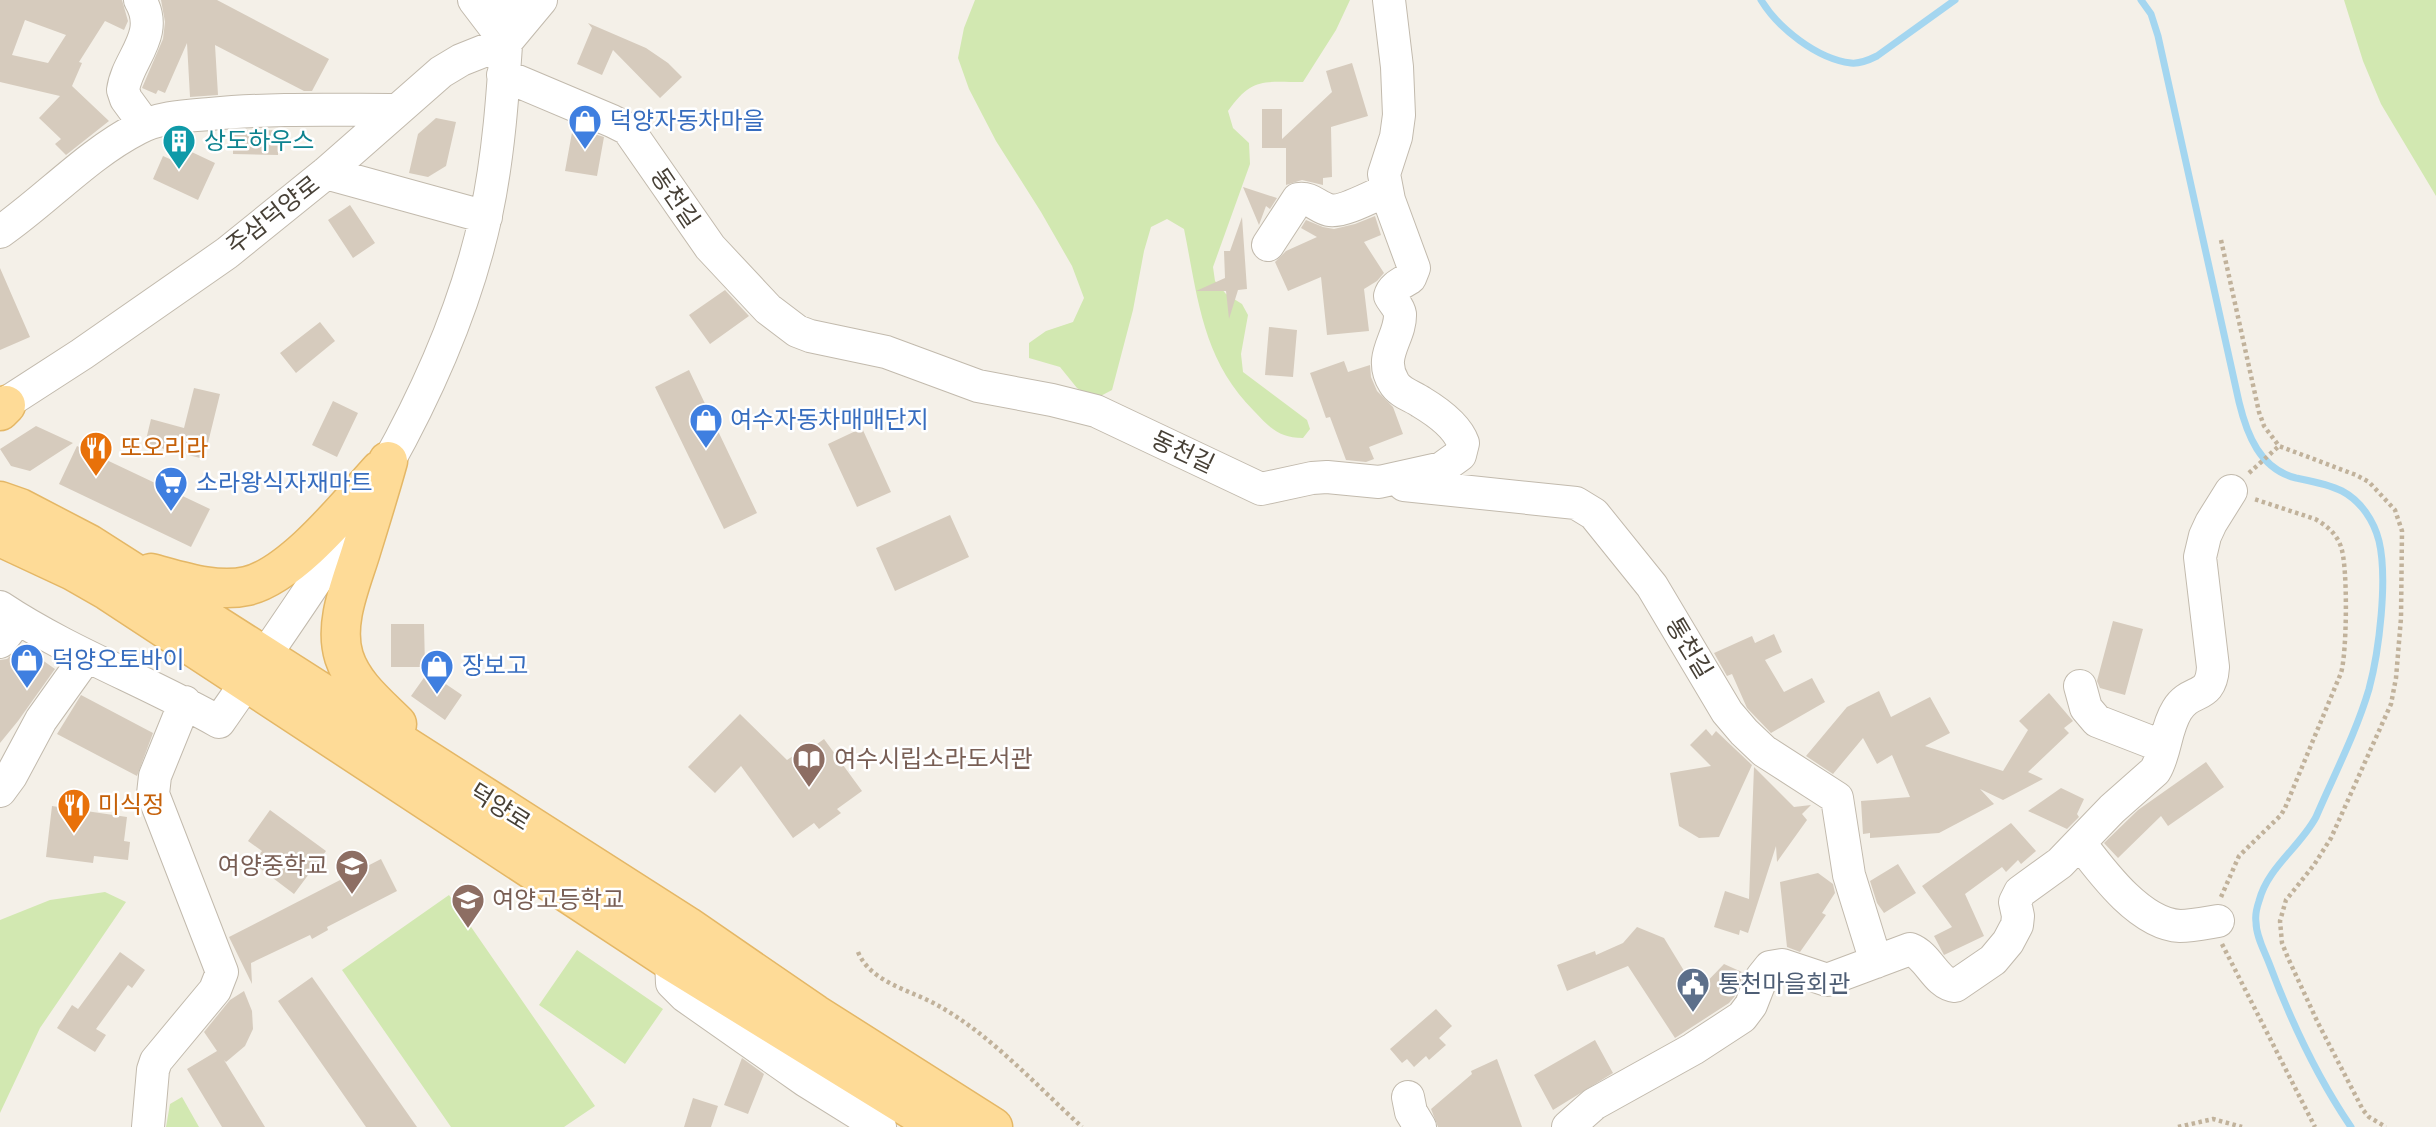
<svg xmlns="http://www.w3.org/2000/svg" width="2436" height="1127" font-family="'Archivo Narrow','Noto Sans KR',sans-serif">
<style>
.green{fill:#d2e8b1}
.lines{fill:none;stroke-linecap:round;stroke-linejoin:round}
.stream{stroke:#a4d6f0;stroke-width:7}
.building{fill:#d6cbbd;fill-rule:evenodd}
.minor-casing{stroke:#c2baad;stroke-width:34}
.major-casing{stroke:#e4b766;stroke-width:41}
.path{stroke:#c1b29b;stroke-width:4.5;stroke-dasharray:3.5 3.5;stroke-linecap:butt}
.minor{stroke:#fff;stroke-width:32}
.major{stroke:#fedb97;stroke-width:38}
.labels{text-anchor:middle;stroke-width:5;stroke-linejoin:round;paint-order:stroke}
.shop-label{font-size:24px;fill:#366cbe;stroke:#fff;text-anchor:start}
.culture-label{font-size:24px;fill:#0d838f;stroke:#fff;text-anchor:start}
.street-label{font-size:24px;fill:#474036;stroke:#fff}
.food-label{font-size:24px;fill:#c56008;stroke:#fff;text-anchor:start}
.education-label{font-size:24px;fill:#785e54;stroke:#fff;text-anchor:start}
.service-label{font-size:24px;fill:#4e5e75;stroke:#fff;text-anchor:start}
</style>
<rect width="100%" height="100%" fill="#f4f0e8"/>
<path class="green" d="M975,0h375l-14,30 -33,52c-40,0 -51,-5 -75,29l5,17 16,15 1,21 -37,103 2,14 11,13 16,10 6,11 -7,39 2,18 64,48 3,9 -7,9c-24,0 -33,-10 -49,-27 -52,-52 -56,-113 -70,-182l-17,-10 -16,8 -7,24 -11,59 -21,80 -17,9 -18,-11 -17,-21 -31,-9v-15l17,-12 27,-9 11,-24 -12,-32 -31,-54 -45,-71 -27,-52 -11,-31 6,-30z
M2344,0h92v196l-55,-92 -18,-43z
M105,892l21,10 -86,126 -40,85v-193l50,-20z
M449,895l146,211 -31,21h-113l-109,-157z
M577,950l86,59 -38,55 -86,-59z
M182,1097l17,30h-33l4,-23z"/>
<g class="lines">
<path class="stream" d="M1761,0c17,28 56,59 90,63 9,1 18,-3 26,-7l78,-56
M2141,0l10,14 7,22 81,366c8,33 21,67 57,76 15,3 32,6 46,13 19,10 32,30 37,50 9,38 0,111 -10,148 -13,44 -35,86 -53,128 -16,30 -48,50 -57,84 -2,6 -4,15 -3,21 0,14 8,28 13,41 21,56 48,114 82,164"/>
</g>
<path class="building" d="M0,0h122l6,21 -4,9 -19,-9 -26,41 3,1 -10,23 37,35 -43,34 -11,-11 6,-5 -22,-21 21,-22 -60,-14zM25,20l41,15 -18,28 -36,-8z
M161,0h56l112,59 -17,32h-8l-89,-46 3,50 -28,2 -3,-54 -22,50 -7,-3 -2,4 -14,-6 21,-49 2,-17z
M588,23l58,25 22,15 14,14 -22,21 -47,-48 -11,25 -25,-11 15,-36z
M1352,63l16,53 -37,11 1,50 -9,1v7l-21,-5 -16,5v-37h-24v-39h20v30l50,-47 -6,-21z
M436,118l20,4 -10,44 -18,11 -19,-4 9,-39z
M573,127l31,10 -7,39 -32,-5z
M278,130v25l-45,-1v-23z
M179,146l36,17 -17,37 -45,-21 10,-23 9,4z
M1243,187l34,11 -7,11 -4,-3 -7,19z
M350,205l25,38 -22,15 -25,-38z
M1375,216l6,19 -17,7 20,31 -7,8 -13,8 5,42 -42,4 -6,-58 -33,14 -13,-29 11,-11 31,-14 -16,-9 5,-8 17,7 11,2 21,-5z
M1242,217l5,72 -9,1 -9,29 -3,-28h-30l29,-13 -1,-27h6z
M0,268l30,69 -30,13z
M725,290l24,26 -39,28 -21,-29z
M320,322l15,19 -39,32 -16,-20z
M1269,327l28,3 -4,47 -28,-2z
M1344,361l4,11 22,-7 1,12 6,14 16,16 10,27 -34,13 5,12 -8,3 -20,-2 -16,-43 -4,1 -16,-45z
M689,370l68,143 -33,16 -69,-142z
M194,388l26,6 -16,65 -59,-15 6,-25 33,9z
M333,401l25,12 -21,44 -25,-12z
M36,426l37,17 -43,28 -19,-5 -11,-17z
M862,428l29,64 -34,15 -29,-63z
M77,446l133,63 -19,38 -132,-63z
M950,515l19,42 -74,34 -19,-43z
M2113,621l30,8 -18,66 -25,-7 -3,-7z
M391,624h33l1,43h-34z
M1774,634l8,18 -17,8 19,32 28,-14 13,24 -54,31 -24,-25 -15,-34 -5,2 -13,-23 38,-17 3,7z
M21,645l34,24 -37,52 -18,22v-83l7,-1z
M428,672l34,23 -17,25 -34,-24z
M1879,691l12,26 39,-20 20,36 -25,13 78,25 25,-41 -9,-9 30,-28 24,28 -9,7 5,5 -41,39 15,7 -40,21 -23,-11 14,15 -55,29 -69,5v-5l-7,1 -2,-33 49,-4 -18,-42 -15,9 -14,-26 -30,36 -27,-18 41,-49z
M81,695l72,38 -16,43 -80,-42z
M740,714l47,46 9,-6 3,3 25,-18 38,52 -25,18 4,4 -22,16 -5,-6 -21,15 -52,-72 -26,27 -27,-26z
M1706,729l6,7 4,-5 36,34 -33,72 -20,1 -20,-12 -9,-53 41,-7 -21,-21z
M2206,762l18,25 -56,39 -7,-10 -43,42 -14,-15 34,-33z
M1754,767l40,40 17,-2 -9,9 5,6 -30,42 -1,-16 -28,87 -8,-3 -1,5 -25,-8 11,-36 24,8z
M2061,788l23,11 -7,15 2,3 -12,12 -39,-18z
M52,806l75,11 -3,24 6,1 -2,18 -34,-4 -1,7 -47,-6z
M270,810l56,41 -32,43 -41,-31 9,-12 -14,-10z
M2011,823l25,28 -15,13 -3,-4 -12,12 -4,-5 -37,27 19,42 -40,19 -10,-19 18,-9 -30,-41z
M381,859l16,32 -70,36 1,3 -16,9 -2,-4 -59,28 1,21 -23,-47z
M1898,864l18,29 -32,20 -7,-10 -7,-22z
M1818,873l15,11 2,9 -13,20 4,2 -26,37 -13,-5 -7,-65z
M1637,927l27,11 33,54 27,-28 20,9 -9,23 -6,7 -54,35 -47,-72 -61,25 -10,-26 38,-14 1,4 27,-12z
M120,952l25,18 -13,18 -4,-3 -32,44 10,6 -11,17 -38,-24 15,-23 6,4z
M312,977l105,150h-51l-88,-126z
M244,991l8,20 1,18 -8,17 -19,16 -2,-2 41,67h-43l-35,-58 30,-18 -13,-19 26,-32z
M1436,1009l16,17 -13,12 7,7 -17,15 -3,-4 -12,11 -7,-8 -5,4 -12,-14z
M1595,1040l18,33 -60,37 -19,-35z
M742,1058l22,16 -16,40 -24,-9z
M1497,1059l25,68h-84l-7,-18 41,-35 -1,-3z
M693,1098l25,8 -7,21h-27z"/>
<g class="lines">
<defs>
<path id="minor" d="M140,0c21,35 -13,59 -17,90l3,9 19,26
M474,0l32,42
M503,75l109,46 16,8 82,118 58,62 29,22 13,5 76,16 92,34 74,14 44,11 165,78 51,-11 15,-1 52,5 63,-14 18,-13 3,-12c-6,-17 -27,-32 -42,-41 -9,-6 -22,-10 -27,-19 -17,-27 7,-45 6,-69 -1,-7 -7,-12 -10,-18 2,-9 12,-13 20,-18l4,-10 -25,-68 -5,-26 12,-37 3,-22 -2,-48 -8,-67
M326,173l160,44
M0,232c45,-31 88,-78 137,-103 22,-12 48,-13 73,-15 62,-6 125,-4 187,-4
M1268,245l30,-46c13,-2 19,8 31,11 13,3 44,-14 58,-20
M0,407l82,-53 145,-101 99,-80 115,-101 20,-12 45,-18 35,-42
M1404,485l172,18 18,11 58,72 75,126 17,20 20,19 73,47 12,77 27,87
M0,607c69,46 147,74 219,115 108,-156 226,-318 267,-507 15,-70 18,-143 23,-215
M0,642l18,-23
M2080,686l6,22 11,13 67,26
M0,791l11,-15 30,-56 45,-63
M2080,843c22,29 60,81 100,83 12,0 26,-3 38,-5
M671,961l1,22 13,13 121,85 74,46
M1408,1097l3,15 9,15
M148,1127l5,-57 3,-9 59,-71 7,-18 -69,-178 2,-18 30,-74
M1568,1127l26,-23 99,-55 49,-32 9,-12 11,-28 8,-10 12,-2 45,15 83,-31c19,7 26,35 45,37l38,-26 15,-18 9,-17 1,-9 -3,-14 5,-10 40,-29 52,-54 43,-38c11,-18 10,-42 22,-61 14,-23 34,-9 36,-43l-13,-110 5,-21 6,-13 20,-32"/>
<path id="major" d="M0,411l6,-6
M388,461c-8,29 -17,58 -26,87 -10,34 -29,74 -18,109 9,28 33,47 53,67
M0,501l20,7 69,36 598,382 128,88 178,113
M0,537l73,34 35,20 563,370 269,166
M151,573c30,8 65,20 96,13 46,-11 101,-81 133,-116"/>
</defs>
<use href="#minor" class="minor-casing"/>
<use href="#major" class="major-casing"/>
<path class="path" d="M2221,240l38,172 5,14 15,20 77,29 13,7 26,28 7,21 -1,87 -5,60 -5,26 -60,134 -17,27 -28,35 -6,21 2,22 6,15 30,65 45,87 6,7 17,10
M2249,473l30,-27
M2221,897l18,-41 42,-41 4,-7 56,-135c6,-20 7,-107 0,-126 -4,-13 -15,-22 -26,-28l-61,-20
M2222,944l93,183
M858,952c13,31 53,38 79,53 52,28 101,82 145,122
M2178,1127l35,-8 29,8"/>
<use href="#minor" class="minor"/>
<use href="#major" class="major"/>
</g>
<defs>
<symbol id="shop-pin" viewBox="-11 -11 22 30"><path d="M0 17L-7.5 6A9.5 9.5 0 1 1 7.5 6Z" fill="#3f7fe0" stroke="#fff"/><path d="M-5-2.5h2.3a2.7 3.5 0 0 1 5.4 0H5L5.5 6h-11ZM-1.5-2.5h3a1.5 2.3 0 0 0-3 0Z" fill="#fff"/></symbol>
<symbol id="building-pin" viewBox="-11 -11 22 30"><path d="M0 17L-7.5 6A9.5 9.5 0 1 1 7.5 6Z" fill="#0f9aa8" stroke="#fff"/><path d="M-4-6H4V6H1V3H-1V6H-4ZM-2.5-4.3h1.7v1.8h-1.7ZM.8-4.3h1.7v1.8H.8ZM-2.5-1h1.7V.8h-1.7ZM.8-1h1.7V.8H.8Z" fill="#fff"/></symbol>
<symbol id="restaurant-pin" viewBox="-11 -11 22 30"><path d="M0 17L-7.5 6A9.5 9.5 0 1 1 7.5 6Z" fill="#e8710a" stroke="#fff"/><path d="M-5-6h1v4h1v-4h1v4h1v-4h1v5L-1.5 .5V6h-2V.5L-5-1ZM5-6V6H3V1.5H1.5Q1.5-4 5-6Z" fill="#fff"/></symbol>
<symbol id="supermarket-pin" viewBox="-11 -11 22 30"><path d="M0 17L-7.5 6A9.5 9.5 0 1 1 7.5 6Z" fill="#3f7fe0" stroke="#fff"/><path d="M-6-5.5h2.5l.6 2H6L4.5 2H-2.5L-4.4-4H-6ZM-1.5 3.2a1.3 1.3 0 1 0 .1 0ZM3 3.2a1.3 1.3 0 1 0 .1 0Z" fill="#fff"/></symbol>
<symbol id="library-pin" viewBox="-11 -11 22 30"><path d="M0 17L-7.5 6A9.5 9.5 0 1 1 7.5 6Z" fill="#8d6e63" stroke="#fff"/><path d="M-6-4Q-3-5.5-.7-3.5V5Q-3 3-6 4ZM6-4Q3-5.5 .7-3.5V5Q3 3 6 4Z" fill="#fff"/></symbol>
<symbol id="school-pin" viewBox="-11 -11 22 30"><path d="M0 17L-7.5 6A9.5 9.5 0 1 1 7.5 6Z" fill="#8d6e63" stroke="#fff"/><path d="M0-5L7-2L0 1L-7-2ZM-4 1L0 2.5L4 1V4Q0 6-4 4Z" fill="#fff"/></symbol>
<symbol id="civic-pin" viewBox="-11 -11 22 30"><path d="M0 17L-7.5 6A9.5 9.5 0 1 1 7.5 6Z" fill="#5c6f8a" stroke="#fff"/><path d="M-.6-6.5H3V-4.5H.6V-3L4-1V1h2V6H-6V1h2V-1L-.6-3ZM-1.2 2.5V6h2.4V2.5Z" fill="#fff"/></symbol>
</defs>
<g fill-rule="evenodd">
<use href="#shop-pin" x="566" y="102" width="38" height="52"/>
<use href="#building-pin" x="160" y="122" width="38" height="52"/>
<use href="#shop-pin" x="687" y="401" width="38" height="52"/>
<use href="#restaurant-pin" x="77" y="429" width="38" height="52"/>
<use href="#supermarket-pin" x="152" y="464" width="38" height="52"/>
<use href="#shop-pin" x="8" y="641" width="38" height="52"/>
<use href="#shop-pin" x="418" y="647" width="38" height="52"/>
<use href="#library-pin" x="790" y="740" width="38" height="52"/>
<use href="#restaurant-pin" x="55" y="786" width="38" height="52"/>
<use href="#school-pin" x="333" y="847" width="38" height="52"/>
<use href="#school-pin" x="449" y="881" width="38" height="52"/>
<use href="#civic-pin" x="1674" y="965" width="38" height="52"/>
</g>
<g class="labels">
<g class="shop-label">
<text x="610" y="129">덕양자동차마을</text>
<text x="730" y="428">여수자동차매매단지</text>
<text x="196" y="491">소라왕식자재마트</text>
<text x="52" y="668">덕양오토바이</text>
<text x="462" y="674">장보고</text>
</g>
<g class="culture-label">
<text x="204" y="149">상도하우스</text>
</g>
<g class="street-label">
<text transform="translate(675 198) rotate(56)" y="8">동천길</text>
<text transform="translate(273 215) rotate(-38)" y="8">주삼덕양로</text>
<text transform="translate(1183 452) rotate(25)" y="8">동천길</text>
<text transform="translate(1689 648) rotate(59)" y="8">통천길</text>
<text transform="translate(500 807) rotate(32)" y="8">덕양로</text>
</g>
<g class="food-label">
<text x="120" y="456">또오리라</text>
<text x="98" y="813">미식정</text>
</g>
<g class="education-label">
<text x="834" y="767">여수시립소라도서관</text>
<text x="328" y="874" text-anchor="end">여양중학교</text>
<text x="492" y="908">여양고등학교</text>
</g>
<g class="service-label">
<text x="1718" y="992">통천마을회관</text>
</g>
</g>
</svg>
